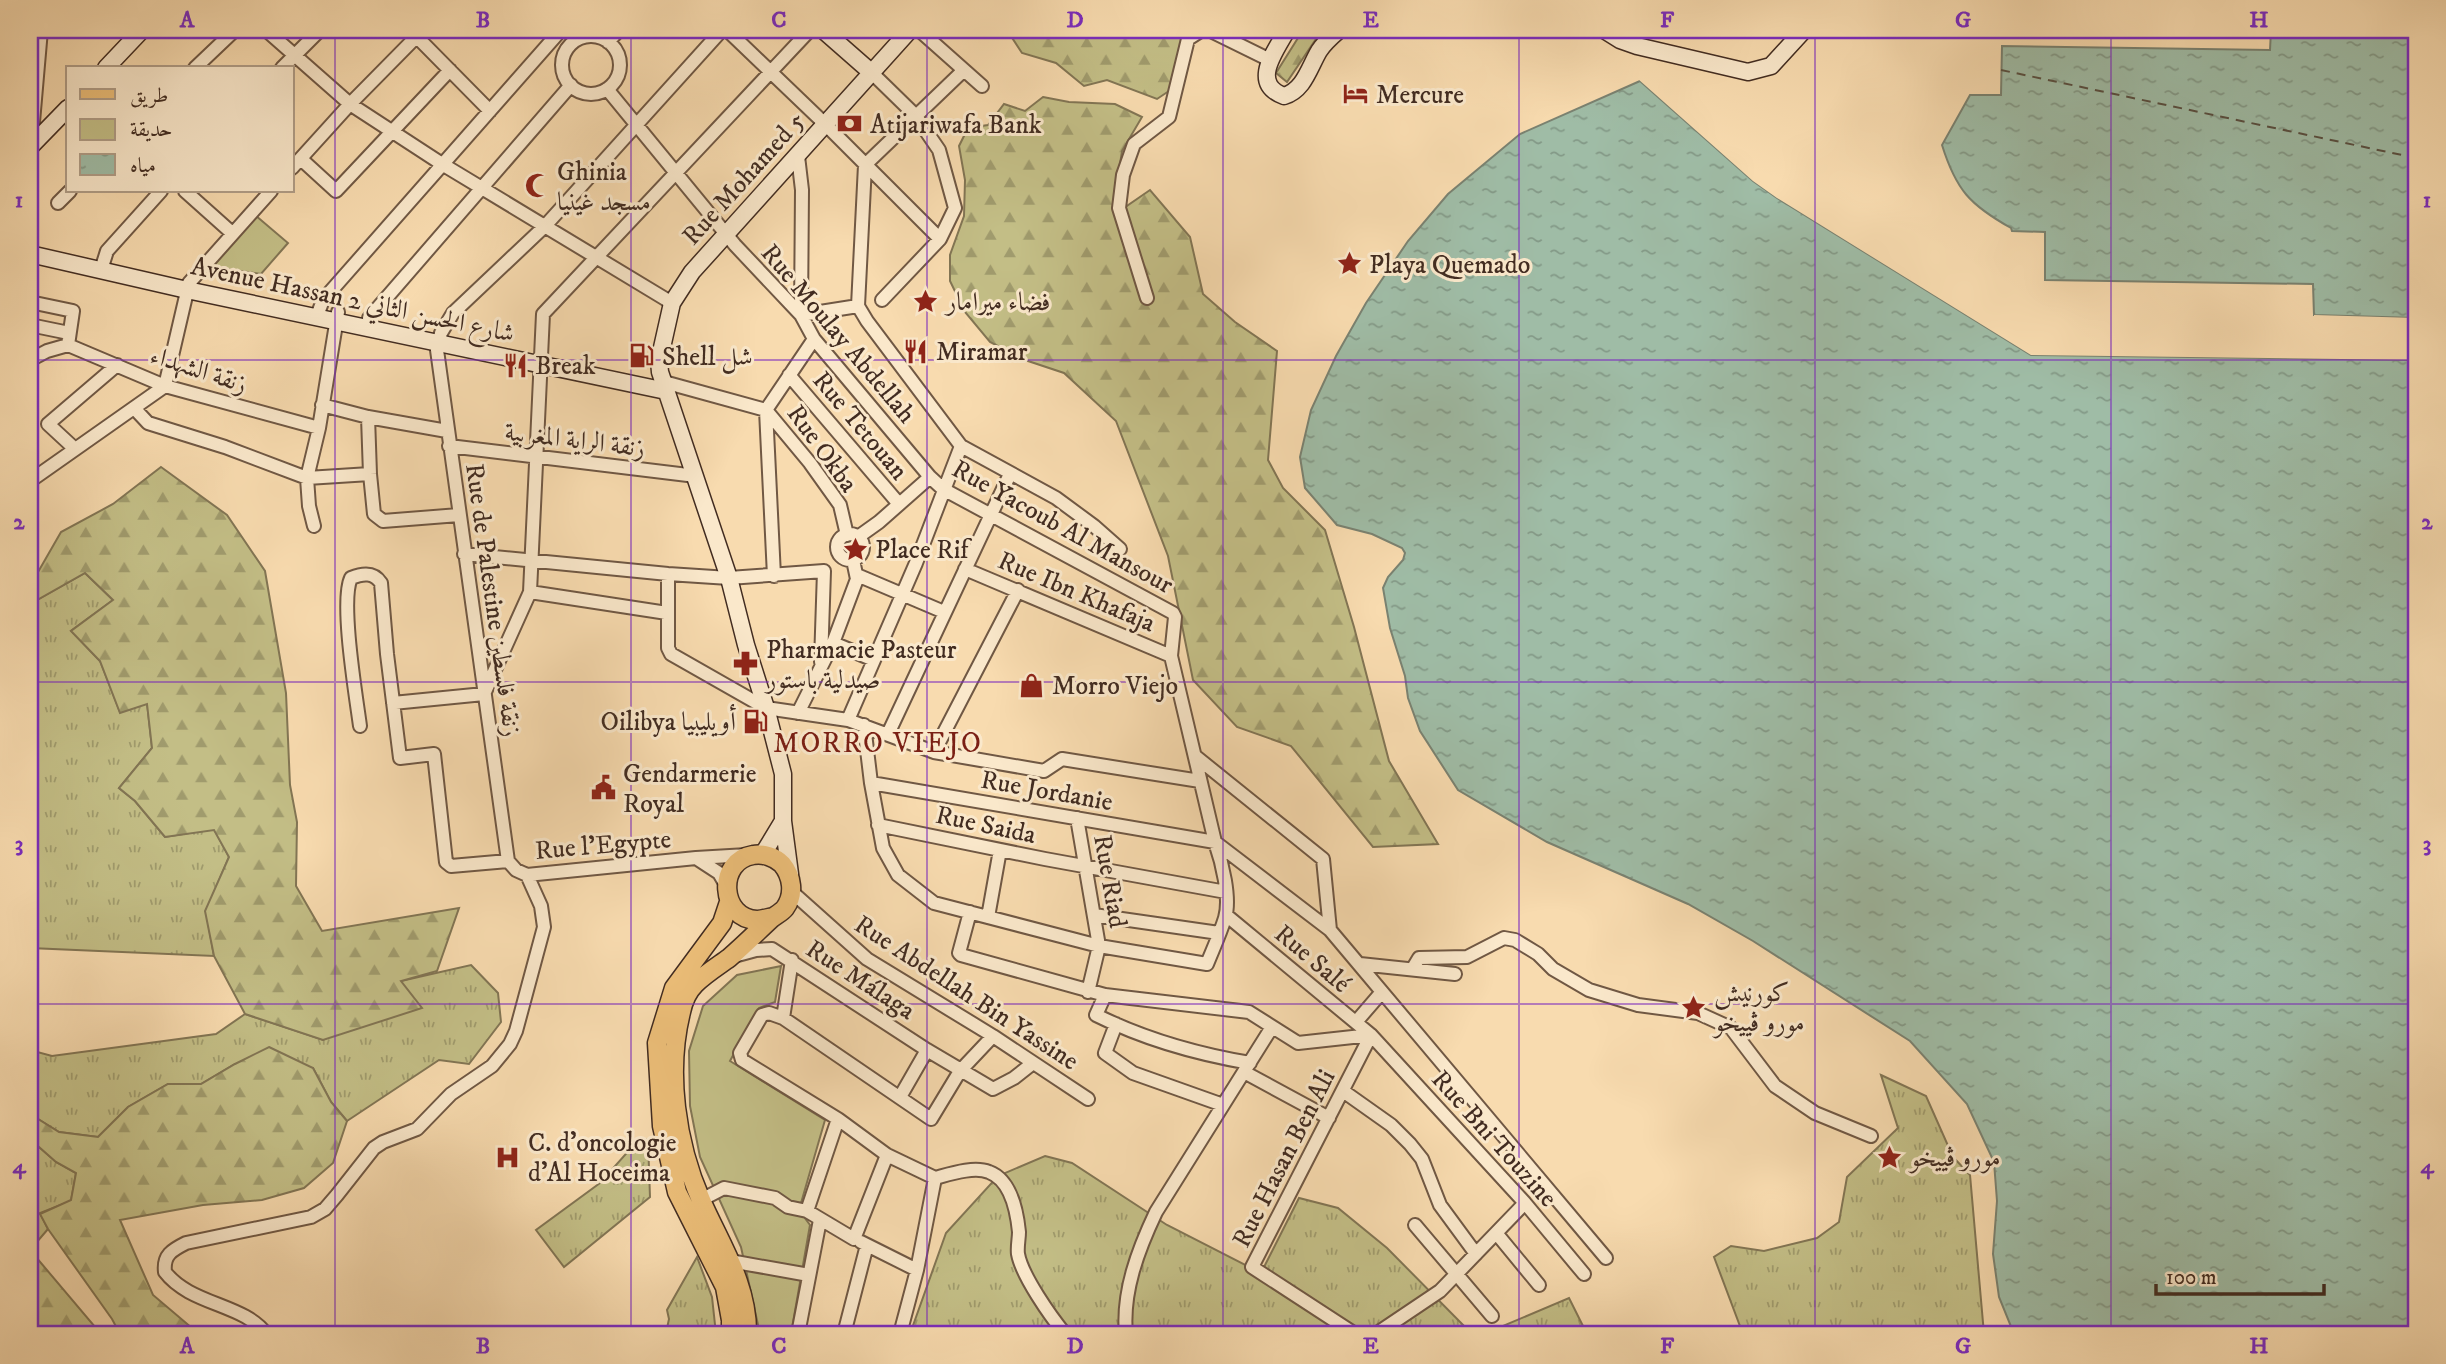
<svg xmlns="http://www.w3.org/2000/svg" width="2446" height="1364" font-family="'IM FELL DW Pica',Amiri,serif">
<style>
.grass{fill:url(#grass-tufts);stroke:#827554;stroke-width:2}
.forest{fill:url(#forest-firs);stroke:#827554;stroke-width:2}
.park{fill:#c3be86;stroke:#827554;stroke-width:2}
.water{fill:url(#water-ripples);stroke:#7a8271;stroke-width:2}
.pier{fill:#f8dbaf}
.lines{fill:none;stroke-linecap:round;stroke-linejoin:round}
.ferry{stroke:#595042;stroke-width:2;stroke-dasharray:9 7;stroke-linecap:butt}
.street-casing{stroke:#705844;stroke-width:16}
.secondary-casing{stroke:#422c21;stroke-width:19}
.primary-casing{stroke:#422c21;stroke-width:21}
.street{stroke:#fae8cb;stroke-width:12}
.secondary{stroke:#fae8cb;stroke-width:16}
.primary{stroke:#ecbe78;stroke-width:18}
.grid{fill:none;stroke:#7b2cbf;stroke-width:2;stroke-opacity:0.55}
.labels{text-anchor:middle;stroke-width:6;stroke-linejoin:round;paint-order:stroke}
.poi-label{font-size:26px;fill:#422c21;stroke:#fae8cb;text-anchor:start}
.street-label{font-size:26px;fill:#422c21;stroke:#fae8cb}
.neighbourhood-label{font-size:28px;letter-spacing:2px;fill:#7a1f14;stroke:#fae8cb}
.neatline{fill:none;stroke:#7b2cbf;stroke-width:2.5}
.grid-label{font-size:23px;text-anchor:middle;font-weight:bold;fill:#7b2cbf}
</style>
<defs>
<pattern id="grass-tufts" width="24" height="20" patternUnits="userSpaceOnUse" patternTransform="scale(1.75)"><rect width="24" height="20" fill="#c3be86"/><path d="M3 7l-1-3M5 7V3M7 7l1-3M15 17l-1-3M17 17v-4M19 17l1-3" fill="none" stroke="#a09b6d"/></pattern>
<pattern id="forest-firs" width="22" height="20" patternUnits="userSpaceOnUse" patternTransform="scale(1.75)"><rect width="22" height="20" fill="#c3be86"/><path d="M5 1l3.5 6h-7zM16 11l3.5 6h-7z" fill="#a09b6d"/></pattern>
<pattern id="water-ripples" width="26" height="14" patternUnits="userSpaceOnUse" patternTransform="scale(1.75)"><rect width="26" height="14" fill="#9fbca6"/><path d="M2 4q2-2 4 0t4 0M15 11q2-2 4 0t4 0" fill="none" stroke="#839987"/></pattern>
</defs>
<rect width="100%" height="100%" fill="#f8dbaf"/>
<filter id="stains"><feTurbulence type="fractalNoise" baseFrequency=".00286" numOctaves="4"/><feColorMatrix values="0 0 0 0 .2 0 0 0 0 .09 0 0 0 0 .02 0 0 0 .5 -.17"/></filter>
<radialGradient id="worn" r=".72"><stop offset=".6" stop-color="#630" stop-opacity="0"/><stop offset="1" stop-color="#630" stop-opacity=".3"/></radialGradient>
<path class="grass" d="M85,573l28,27 -42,31 29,30 20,51 27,-9 5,45 -33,40 16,13 30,36 49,-8 15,28 -23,54 8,45 -184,-8v-344z
M471,965l27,28 3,29 -32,42 -30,-4 -92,61 -16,-19 -18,-34 -78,-4 -34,20h-33l-40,23 -30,30 -39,-5 -29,-18v-64l22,6 164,-22 29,-20 78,26 78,-59z
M1881,1075l45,21 27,61 17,18 14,159h-241l-29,-77 17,-11 33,5 53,-13 22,-16 8,-45 51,-49z
M640,1138l8,2 2,57 -86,70 -28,-37 64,-47z
M30,1139l26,23 20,11 -5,28 -31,12 8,16 -18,21z
M1045,1156l27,7 95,62 94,48 38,-75 39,10 49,40 85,86h-562l36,-101 52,-57z
M697,1257l15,40 4,37h-55l5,-1 3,-14 -2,-9z
M1569,1298l18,36h-103z"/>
<path class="forest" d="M1007,30h177l-15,61 -12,8 -50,-19 -23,6 -28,-23 -34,-10z
M1303,30h19l-35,52 -11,-9z
M1043,97l26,5 46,2 27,13 -20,34 -4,26v35l32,-22 40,47 13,57 32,28 42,29 -9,109 15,28 42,42 29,97 35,134 49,83 -65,3 -82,-101 -54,-19 -44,-47 -25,-124 -52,-135 -52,-48 -39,-13 -35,-18 -25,-30 -15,-31v-26l14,-39 1,-36 -6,-34 9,-18 20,-3 16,-21 21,7z
M161,467l66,48 38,56 21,122 4,92 7,37 -1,64 26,45 137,-23 -22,63 -36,10 21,27 -99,32 -78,-26 -31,-58 -9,-45 24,-54 -15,-27 -49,7 -30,-36 -16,-13 33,-40 -5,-44 -27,9 -20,-52 -29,-30 42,-31 -28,-27 -55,31v-18l31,-54 52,-28z
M269,1047l44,21 18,34 16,19 -14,42 -29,25 -42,12 -59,5 -83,15 33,75 46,39h-79l-8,-15 -64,-90 -8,-15 31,-14 5,-27 -20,-11 -26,-23v-25l29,18 39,5 30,-30 40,-23h33l34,-20z
M30,1250l71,84h-71z"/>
<path class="park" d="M255,215l33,28 -27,31 -54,-8z
M781,966l-6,36 -16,6 -29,53 95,59 -26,90 11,15 -19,109h-31l-19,-87 -41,-90 -10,-51 -1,-55 14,-45 34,-31z"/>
<path class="water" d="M2271,30h50l5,3 2,-3h88v288l-102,-3 -1,-31 -268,-4v-48l-33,-1 -1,-3c-41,-23 -55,-38 -69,-83l28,-50h31l1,-49 268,4z
M1640,81l113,100 24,17 254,157 385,5v974h-402l-15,-37 -6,-43 4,-53 -3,-39 -27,-58 -57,-63 -157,-100 -65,-37 -141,-62 -89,-52 -38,-59 -12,-33 -3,-22 -15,-48 -7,-40 5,-11 15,-17 2,-7 -3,-5 -30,-14 -35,-9 -32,-37 -5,-31 11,-47 25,-54 30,-53 42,-62 40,-47 72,-60z"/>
<path class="pier" d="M1640,78l115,100 24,17 253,156 384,6v3l-385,-5 -254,-157 -24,-17 -115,-102z
M2314,315l102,3v3l-102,-2z"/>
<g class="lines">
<path class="ferry" d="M2001,70l415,88"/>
<defs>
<path id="street" d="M266,30l84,74 92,60 230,139
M722,30l-177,196 -92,87 -12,20 -4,17 71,511 8,9 11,5 169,-17 51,-3
M727,30l98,94 115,115
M919,30l63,56
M1209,30l61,30
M562 65a29 29 0 1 1 58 0a29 29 0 1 1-58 0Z
M417,37l73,74
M608,42l11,-12
M195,68l40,-38
M282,68l38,-38
M872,73l43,42 24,35 16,58 -15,31 -58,61
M607,89l128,156 66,70 13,24 116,138 13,12 230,124 2,4 -4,39 44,186c7,20 16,56 10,76 -5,16 -12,31 -18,46l-108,-18 -165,-43 -36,-28 -15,-27 -12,-65 -7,-58
M31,145l10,-115
M798,156l4,34 -1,125 57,-9
M301,159l35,32 114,-121
M292,168l58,-64 73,-74
M185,191l47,42
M58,203l12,-12
M101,270l6,-19 54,-60
M1147,298l-28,-90 4,-33 11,-31 35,-27 19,-78 14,-9
M30,302l43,9 -5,34
M858,306l9,15 94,125 95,52 38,28 26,23
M858,306l7,-141 99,-95
M317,316l6,-16 238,-270
M369,318l202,-233
M30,325l39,8
M68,345l97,41 154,42
M30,360l17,-9 21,-6
M789,375l110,129
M664,382l102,28 44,53 30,42 7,30
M322,405l46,12 79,14
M134,408l14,15 77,24 82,31 63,-4
M368,417l2,57 4,40 9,7 76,-6
M449,446l247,30
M75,449l-27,-25 69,-59
M30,481l135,-95 24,-103 82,-92
M314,526l-5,-20 -2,-28 12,-50 19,-116
M837 547a13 13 0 1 1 26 0a13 13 0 1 1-26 0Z
M858,537l21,-15 51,-45
M464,554l204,20 61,4 95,-7
M965,569l206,87
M668,574v74l3,6 95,54 82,12 86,32 110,19 18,-12 138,22
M857,575l87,37
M774,576l-8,-166 48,-71
M530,592l137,21
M833,643l41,17
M821,662l3,-91
M393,703l91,-9 46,-102 13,-278 267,-284
M798,713l35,-70 24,-64 -4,-19
M848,720l68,-157 45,-117
M360,726c-4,-30 -20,-125 -9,-148 12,-5 23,-6 30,5l6,71 13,104 34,-4 12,108 5,4 57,-5
M888,734l122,-260
M934,752l84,-162
M1195,756l128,103 7,71
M871,783l344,59 115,88 276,328
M1077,818l22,128 -11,46
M878,825l167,34 181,33
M696,858l23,15 7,12
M792,892l75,67 126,77 95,63
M970,912l-11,41 2,2 144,40 144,17 49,31 73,-8
M1094,915l125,18
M1226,915l145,120 154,168 59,71
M988,917l12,-67
M734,956l22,-6 16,-1 155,101 66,39 21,-11 19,-15
M1360,964l95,10
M1413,968l6,-10 48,-1 37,-19 11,2 23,14 15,15 36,21 49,15 60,8 33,15 44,58 40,27 56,23
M1105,995l-9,20c48,24 101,39 154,48
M783,1018l9,-58
M1356,1022l25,-29
M1116,1024l-11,29 28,20 90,32
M1244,1072l85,46
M1343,1091l48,34 19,19 12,15 18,46 36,49
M900,1097l27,-47
M935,1178c15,-4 39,-12 54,-6 22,8 28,40 30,60 0,7 -2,15 -1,22 4,22 33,63 47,80
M701,1200l23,-12 51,10 13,9 19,4 47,28 33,-84
M807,1211l31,-92
M1415,1225l77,91
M1497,1234l42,51
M861,1242l56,28
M730,1261l79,14
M266,1334c-21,-30 -76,-29 -101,-62 -2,-17 7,-22 21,-29l125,-26 14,-8 12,-14 37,-47 9,-6 34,-13 34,-35 41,-28 18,-22 6,-13 28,-104 -3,-21 -14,-31
M798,1334l22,-114
M844,1334l23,-89
M900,1334l17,-64 18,-92 -48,-23 -49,-36 -96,-59 -2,-7 22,-38 7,-2 14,5 148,101 29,-48 33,-35
M1126,1334c-4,-42 12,-84 30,-122l116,-185
M1355,1334l-103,-67 119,-232
M1376,1334l64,-43 85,-88"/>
<path id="secondary" d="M823,30l49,43
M1287,30c-12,22 -37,53 -3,66 20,-6 25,-28 35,-45 5,-8 13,-15 20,-21
M1604,30l16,10 17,6 111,26 23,-6 33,-36
M106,68l36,-38
M30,147l38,-39
M30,254l157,36 479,101
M763,854l20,-33
M790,874l-7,-53v-47l-17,-66 -20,-63 -17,-67 -69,-206 -1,-11 13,-58 20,-31 218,-242"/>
<path id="primary" d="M729,902l-7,21 -48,65 -17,55 5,83 15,66 48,95 6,33v14
M747,1334c1,-50 -27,-90 -46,-134 -25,-57 -35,-128 -20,-188 2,-10 7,-21 14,-28 10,-10 23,-18 34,-26 15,-13 29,-27 43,-40 4,-3 10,-6 13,-10 10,-14 7,-32 -3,-44 -7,-7 -19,-11 -29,-9 -37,6 -33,64 4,65 5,0 11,-2 16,-3"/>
</defs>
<use href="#street" class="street-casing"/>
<use href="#secondary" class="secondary-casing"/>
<use href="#primary" class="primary-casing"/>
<use href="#street" class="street"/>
<use href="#secondary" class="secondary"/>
<use href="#primary" class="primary"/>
</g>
<path class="grid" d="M335,30v1304M631,30v1304M927,30v1304M1223,30v1304M1519,30v1304M1815,30v1304M2111,30v1304M30,360h2386M30,682h2386M30,1004h2386"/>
<defs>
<symbol id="hotel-bare" viewBox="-9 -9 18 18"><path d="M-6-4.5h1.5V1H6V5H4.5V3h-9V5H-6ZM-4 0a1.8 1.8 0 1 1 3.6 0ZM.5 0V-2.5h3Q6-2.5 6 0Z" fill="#8f2418" stroke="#fae8cb" stroke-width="2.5" paint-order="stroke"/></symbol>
<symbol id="bank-bare" viewBox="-9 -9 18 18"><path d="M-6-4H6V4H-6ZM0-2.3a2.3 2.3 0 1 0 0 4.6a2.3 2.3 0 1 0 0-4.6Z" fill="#8f2418" stroke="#fae8cb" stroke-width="2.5" paint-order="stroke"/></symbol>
<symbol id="mosque-bare" viewBox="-9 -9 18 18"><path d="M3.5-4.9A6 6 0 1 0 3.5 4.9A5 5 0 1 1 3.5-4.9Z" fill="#8f2418" stroke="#fae8cb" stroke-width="2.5" paint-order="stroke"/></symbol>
<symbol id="sight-bare" viewBox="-9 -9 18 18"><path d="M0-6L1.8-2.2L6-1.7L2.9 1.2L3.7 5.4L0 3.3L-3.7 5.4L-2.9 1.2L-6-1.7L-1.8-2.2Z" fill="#8f2418" stroke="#fae8cb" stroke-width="2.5" paint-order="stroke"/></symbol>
<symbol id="restaurant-bare" viewBox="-9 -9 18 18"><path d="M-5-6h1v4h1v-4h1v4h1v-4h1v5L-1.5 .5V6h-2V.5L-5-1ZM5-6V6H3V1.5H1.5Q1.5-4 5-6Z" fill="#8f2418" stroke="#fae8cb" stroke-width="2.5" paint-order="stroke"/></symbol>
<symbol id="fuel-bare" viewBox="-9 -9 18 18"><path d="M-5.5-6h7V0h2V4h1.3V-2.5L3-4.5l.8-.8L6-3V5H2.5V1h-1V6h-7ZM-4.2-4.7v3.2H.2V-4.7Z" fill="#8f2418" stroke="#fae8cb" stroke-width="2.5" paint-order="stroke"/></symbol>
<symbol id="pharmacy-bare" viewBox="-9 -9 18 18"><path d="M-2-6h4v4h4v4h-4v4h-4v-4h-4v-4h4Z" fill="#8f2418" stroke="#fae8cb" stroke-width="2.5" paint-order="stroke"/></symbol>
<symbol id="shop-bare" viewBox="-9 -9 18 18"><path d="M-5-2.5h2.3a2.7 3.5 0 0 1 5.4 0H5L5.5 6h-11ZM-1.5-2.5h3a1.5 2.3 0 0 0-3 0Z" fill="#8f2418" stroke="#fae8cb" stroke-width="2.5" paint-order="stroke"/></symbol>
<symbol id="civic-bare" viewBox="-9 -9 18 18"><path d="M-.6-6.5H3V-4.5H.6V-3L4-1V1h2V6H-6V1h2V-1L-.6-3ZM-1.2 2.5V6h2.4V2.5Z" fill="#8f2418" stroke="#fae8cb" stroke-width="2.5" paint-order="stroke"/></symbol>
<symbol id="hospital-bare" viewBox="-9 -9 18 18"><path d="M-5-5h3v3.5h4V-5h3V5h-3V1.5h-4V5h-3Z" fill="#8f2418" stroke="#fae8cb" stroke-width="2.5" paint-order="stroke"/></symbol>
</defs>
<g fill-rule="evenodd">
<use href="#hotel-bare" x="1338" y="76" width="35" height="35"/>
<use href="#bank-bare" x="832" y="106" width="35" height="35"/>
<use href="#mosque-bare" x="520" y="168" width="35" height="35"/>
<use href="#sight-bare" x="1332" y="246" width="35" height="35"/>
<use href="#sight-bare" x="908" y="284" width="35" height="35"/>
<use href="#restaurant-bare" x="898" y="334" width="35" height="35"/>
<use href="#fuel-bare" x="624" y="338" width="35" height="35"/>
<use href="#restaurant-bare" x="498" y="348" width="35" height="35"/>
<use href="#sight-bare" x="838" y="532" width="35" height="35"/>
<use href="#pharmacy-bare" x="728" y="646" width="35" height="35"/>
<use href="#shop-bare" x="1014" y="668" width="35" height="35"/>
<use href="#fuel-bare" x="738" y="704" width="35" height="35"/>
<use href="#civic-bare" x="586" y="770" width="35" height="35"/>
<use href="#sight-bare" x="1676" y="990" width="35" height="35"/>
<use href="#hospital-bare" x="490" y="1140" width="35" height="35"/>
<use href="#sight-bare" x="1872" y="1140" width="35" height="35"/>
</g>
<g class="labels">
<g class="poi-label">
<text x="1376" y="103">Mercure</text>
<text x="870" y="133">Atijariwafa Bank</text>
<text x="557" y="180">Ghinia<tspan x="557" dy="30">مسجد غينيا</tspan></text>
<text x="1369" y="273">Playa Quemado</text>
<text x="946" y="310">فضاء ميرامار</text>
<text x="936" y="360">Miramar</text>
<text x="662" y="365">Shell شل</text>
<text x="535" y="374">Break</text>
<text x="875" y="558">Place Rif</text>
<text x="766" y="658">Pharmacie Pasteur<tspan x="766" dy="30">صيدلية باستور</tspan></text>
<text x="1052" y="694">Morro Viejo</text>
<text x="736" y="730" text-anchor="end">Oilibya أويليبيا</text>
<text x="623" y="782">Gendarmerie<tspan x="623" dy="30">Royal</tspan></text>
<text x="1714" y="1001">كورنيش<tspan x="1714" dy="30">مورو ڤييخو</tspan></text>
<text x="528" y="1151">C. d'oncologie<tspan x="528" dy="30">d'Al Hoceima</tspan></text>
<text x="1910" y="1166">مورو ڤييخو</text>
</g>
<g class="street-label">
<text transform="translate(743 178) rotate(-48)" y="9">Rue Mohamed 5</text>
<text transform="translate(353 299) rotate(12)" y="9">Avenue Hassan 2 شارع الحسن الثاني</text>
<text transform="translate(839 333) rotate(50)" y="9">Rue Moulay Abdellah</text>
<text transform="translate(199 369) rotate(18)" y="9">زنقة الشهداء</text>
<text transform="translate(861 425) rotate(50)" y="9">Rue Tetouan</text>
<text transform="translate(575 439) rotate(7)" y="9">زنقة الراية المغربية</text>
<text transform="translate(823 448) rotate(54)" y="9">Rue Okba</text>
<text transform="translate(1063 526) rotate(29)" y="9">Rue Yacoub Al Mansour</text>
<text transform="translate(1077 591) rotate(23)" y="9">Rue Ibn Khafaja</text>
<text transform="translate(494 600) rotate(82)" y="9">Rue de Palestine زنقة فلسطين</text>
<text transform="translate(1047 790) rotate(10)" y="9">Rue Jordanie</text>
<text transform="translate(986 824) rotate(12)" y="9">Rue Saida</text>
<text transform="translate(603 844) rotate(-5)" y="9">Rue l'Egypte</text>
<text transform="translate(1111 881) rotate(80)" y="9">Rue Riad</text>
<text transform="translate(1313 958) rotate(40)" y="9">Rue Salé</text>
<text transform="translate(861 979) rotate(33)" y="9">Rue Málaga</text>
<text transform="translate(967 992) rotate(33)" y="9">Rue Abdellah Bin Yassine</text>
<text transform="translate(1495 1138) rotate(48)" y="9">Rue Bni Touzine</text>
<text transform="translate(1283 1158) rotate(-63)" y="9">Rue Hasan Ben Ali</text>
</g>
<g class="neighbourhood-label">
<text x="878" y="752">MORRO VIEJO</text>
</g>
</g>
<rect width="2446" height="1364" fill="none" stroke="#f8dbaf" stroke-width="77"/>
<rect x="66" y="66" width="228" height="126" fill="#fae8cb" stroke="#b09d87" stroke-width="2"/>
<rect x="80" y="89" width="35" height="10" fill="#ecbe78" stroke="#b09d87" stroke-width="2"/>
<text x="130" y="102" font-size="21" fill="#422c21">طريق</text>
<rect x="80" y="119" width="35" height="21" fill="#c3be86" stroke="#b09d87" stroke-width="2"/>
<text x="130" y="136" font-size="21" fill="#422c21">حديقة</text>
<rect x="80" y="154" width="35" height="21" fill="url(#water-ripples)" stroke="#b09d87" stroke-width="2"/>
<text x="130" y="172" font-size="21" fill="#422c21">مياه</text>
<path d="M2156 1284v10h168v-10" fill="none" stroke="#422c21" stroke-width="3.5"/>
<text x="2166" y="1284" font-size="21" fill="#422c21" stroke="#fae8cb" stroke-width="5" paint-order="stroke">100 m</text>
<rect x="38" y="38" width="2370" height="1288" class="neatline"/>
<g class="grid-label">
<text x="187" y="27">A</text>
<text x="483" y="27">B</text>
<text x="779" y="27">C</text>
<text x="1075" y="27">D</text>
<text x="1371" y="27">E</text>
<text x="1667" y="27">F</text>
<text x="1963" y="27">G</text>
<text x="2259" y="27">H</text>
<text x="19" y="207">1</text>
<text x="2427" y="207">1</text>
<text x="19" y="529">2</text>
<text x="2427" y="529">2</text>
<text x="19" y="851">3</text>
<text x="2427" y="851">3</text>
<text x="19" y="1173">4</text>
<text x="2427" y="1173">4</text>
<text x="187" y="1353">A</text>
<text x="483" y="1353">B</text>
<text x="779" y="1353">C</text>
<text x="1075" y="1353">D</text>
<text x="1371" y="1353">E</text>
<text x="1667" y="1353">F</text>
<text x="1963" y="1353">G</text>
<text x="2259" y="1353">H</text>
</g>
<rect width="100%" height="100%" filter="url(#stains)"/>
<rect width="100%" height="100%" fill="url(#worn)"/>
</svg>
